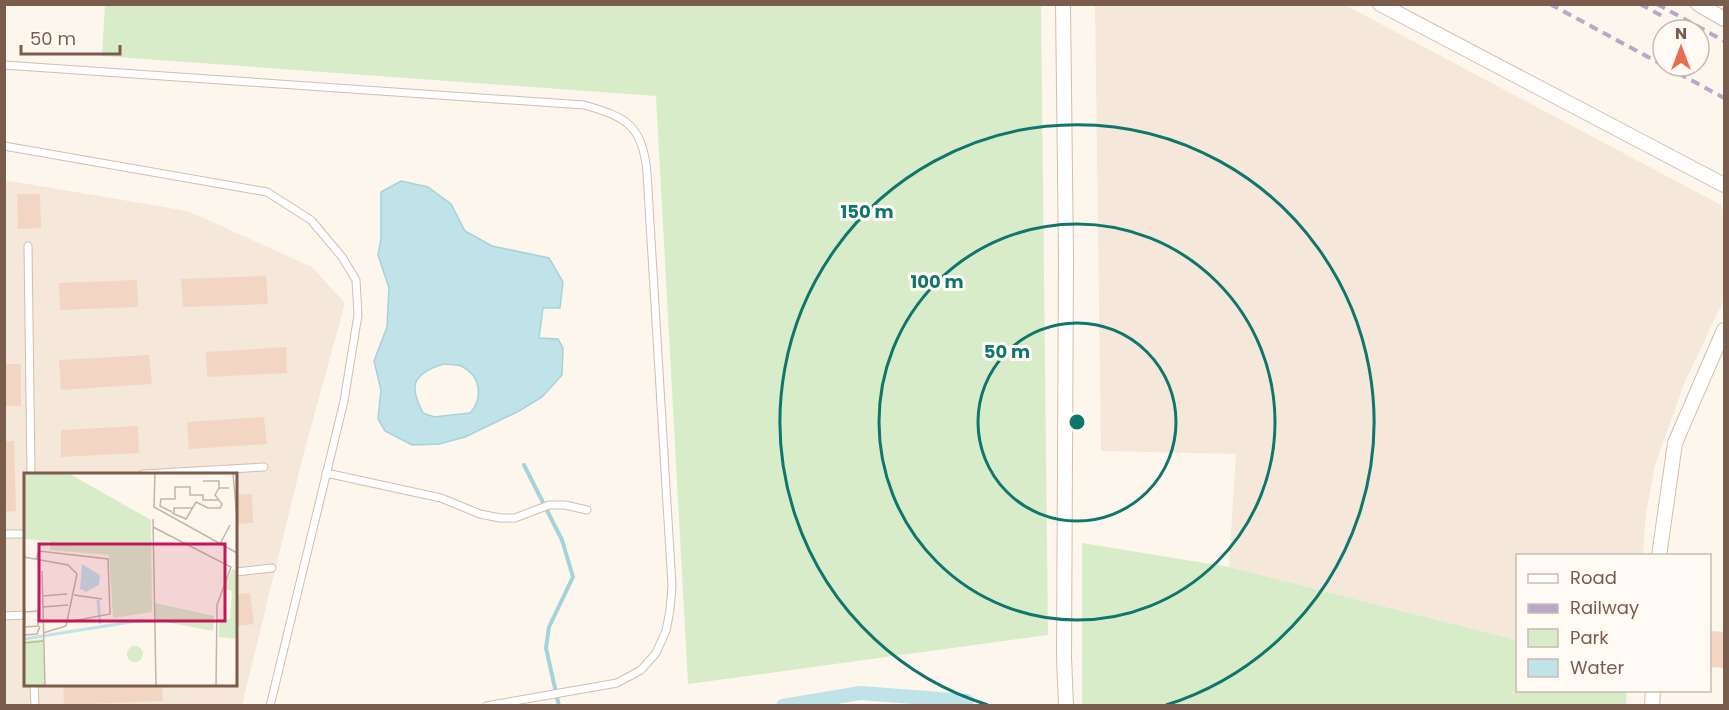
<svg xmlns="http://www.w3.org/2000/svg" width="1729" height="710" font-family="Poppins,sans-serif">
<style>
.residential{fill:#f5e8da;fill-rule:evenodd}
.green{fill:#d8ecc9}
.water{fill:#bfe3e8;stroke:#a5d3da;stroke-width:1.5;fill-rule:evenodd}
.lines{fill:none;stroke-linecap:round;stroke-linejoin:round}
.stream{stroke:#a5d3da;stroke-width:4}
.canal{stroke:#bfe3e8;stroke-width:14}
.building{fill:#f3d5c3}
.service-casing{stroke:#d1beb0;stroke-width:9}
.minor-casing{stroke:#d1beb0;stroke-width:16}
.service{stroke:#fff;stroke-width:7}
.minor{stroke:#fff;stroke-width:14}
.rail{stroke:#b9a8c9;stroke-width:4;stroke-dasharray:9 6;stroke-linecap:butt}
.ring{fill:none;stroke:#0f766e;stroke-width:3}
.inset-river{fill:none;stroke:#bfe3e8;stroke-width:3}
.inset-road{fill:none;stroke:#c5b3a7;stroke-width:1.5}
.view{fill:#c2185b;fill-opacity:0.15;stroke:#c2185b;stroke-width:3}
.inset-edge{fill:none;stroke:#7a5c4d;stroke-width:3}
.centre{fill:#0f766e;stroke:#fffaf3;stroke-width:3}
.ring-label{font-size:18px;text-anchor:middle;font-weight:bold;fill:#0f766e;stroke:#fffaf3;stroke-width:6;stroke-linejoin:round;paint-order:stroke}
</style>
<rect width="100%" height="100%" fill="#fdf6ec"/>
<path class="residential" d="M1095,5h250l376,200 3,10v84l-40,85 -29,81 -9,48 -3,42 -125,1 -1,84 -288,-73 7,-113 -135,-3z
M4,180l184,31 124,56 33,36 -42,153 -61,249h-237zM26,474h210v210h-210z"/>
<path class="green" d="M105,5h936l7,630 -360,49 -32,-588 -554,-40z
M1082,543l147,24 288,73 1,50 109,1 -1,14h-544z"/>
<path class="water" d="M401,181l27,6 23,17 14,27 27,15 57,12 14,24 -3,26h-17l-4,30 19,1 5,9 -1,27 -20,22 -23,14 -54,26 -26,7 -27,1 -27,-14 -7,-12 3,-29 -7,-29 13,-34 2,-39 -11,-33 3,-16v-47zM443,364c6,1 15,0 20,3 18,9 20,32 7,46l-36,4 -11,-4c-15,-28 -10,-39 20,-49z"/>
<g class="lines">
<path class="stream" d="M524,465l38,75 11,37 -24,50 -3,21 13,58"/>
<path class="canal" d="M783,706l77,-13 107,8"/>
</g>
<path class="building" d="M17,194h23l1,34 -23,1z
M266,276l2,28 -85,3 -2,-28z
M137,280l1,27 -78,3 -1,-27z
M286,347l1,26 -80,4 -1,-25z
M149,355l3,29 -91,6 -2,-30z
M4,364h17v42h-17z
M264,417l3,27 -78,5 -2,-27z
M138,426l1,27 -78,4v-27z
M4,441h10l2,70 -12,1z
M252,494l1,29 -17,1v-29z
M250,593l4,31 -18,2v-32z
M1710,631l15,1v36l-15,-1z
M63,684h99l1,17 -99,4z"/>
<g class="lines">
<defs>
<path id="service" d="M4,65l580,40c43,12 59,21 63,68l25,413 -2,24 -4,21 -10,22 -15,17 -24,13 -131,23
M4,146l263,46 44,28 31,37 14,23 2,35 -14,86 -74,305
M28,246l3,228
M326,473l115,25 39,16 20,4h15l34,-13h16l22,5
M143,474l121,-7
M4,534h22
M236,572l36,-4
M4,616l22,-1
M34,684l1,22"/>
<path id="minor" d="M1063,4l3,254 -2,399 2,49
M1380,4l344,181
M1698,4l26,15
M1659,556l16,-113 49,-113
M1652,706l1,-16"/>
</defs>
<use href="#service" class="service-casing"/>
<use href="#minor" class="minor-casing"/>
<use href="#service" class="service"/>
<use href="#minor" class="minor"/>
<path class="rail" d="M1550,4l113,61
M1640,4l24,13
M1657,4l67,37
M1665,66l59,32"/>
</g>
<g class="ring">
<circle cx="1077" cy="422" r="99"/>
<circle cx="1077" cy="422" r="198"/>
<path d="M988 705A297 297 0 1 1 1166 705"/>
</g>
<g transform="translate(24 473)">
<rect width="213" height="213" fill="#fdf6ec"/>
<path d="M0,0h44l83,47 1,92 -39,6 -4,-63 -59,-5v-9l-26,-2zM209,96l4,2v68l-18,-2v-18h11l2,-28 -9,-3zM131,130l59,13 -1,15 -58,-11zM19,166l2,47h-21v-45zM103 181a8 8 0 1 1 16 0a8 8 0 1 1-16 0Z" fill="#d8ecc9"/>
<path d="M58,91l18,11 -1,10 -13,7 -6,-3z" fill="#bfe3e8"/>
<path class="inset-river" d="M74,127l2,24M0,166l119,-19"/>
<path class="inset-road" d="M131,0l-1,34 83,46M209,0l4,45M179,8h16v7h10M148,39l-12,-6 1,-7h14v-12h15v8h13v5h16M148,40l14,6 10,-17 12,6h12l2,-4 -7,-9 4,-7M150,40v-5h18M129,46l3,167M129,54l78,40 -14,38 -1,81M196,71l10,-19M0,84l44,8 9,9 -11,52 -23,7M12,86l3,-8 69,8 2,55 -42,8M18,98l3,115M50,122l28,4M18,123l25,-2M0,134l1,5 14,-1M19,134l25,-2M0,154l14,-1v-15M0,157l1,-18M0,162l13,-1 3,-8M0,170l19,-2"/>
<path class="view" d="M15,71h186v77h-186z"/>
<rect width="213" height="213" class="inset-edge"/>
</g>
<circle cx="1077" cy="422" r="9" class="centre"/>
<g class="ring-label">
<text x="867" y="218">150 m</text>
<text x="937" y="288">100 m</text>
<text x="1007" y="358">50 m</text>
</g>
<rect width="1729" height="710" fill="none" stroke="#7a5c4d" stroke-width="12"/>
<rect x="1516" y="554" width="195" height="138" fill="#fffaf3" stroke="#cabbb1" stroke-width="1.5"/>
<rect x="1528" y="574" width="30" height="9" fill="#ffffff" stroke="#cabbb1" stroke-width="1.5"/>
<text x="1570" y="584" font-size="18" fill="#7a5c4d">Road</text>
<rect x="1528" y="604" width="30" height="9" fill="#b9a8c9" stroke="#cabbb1" stroke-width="1.5"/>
<text x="1570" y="614" font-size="18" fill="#7a5c4d">Railway</text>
<rect x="1528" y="629" width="30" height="18" fill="#d8ecc9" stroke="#cabbb1" stroke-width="1.5"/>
<text x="1570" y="644" font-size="18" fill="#7a5c4d">Park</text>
<rect x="1528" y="659" width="30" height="18" fill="#bfe3e8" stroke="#cabbb1" stroke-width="1.5"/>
<text x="1570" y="674" font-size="18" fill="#7a5c4d">Water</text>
<g transform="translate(1681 48)"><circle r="28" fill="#fffaf3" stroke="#cabbb1" stroke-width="1.5"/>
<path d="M0-4.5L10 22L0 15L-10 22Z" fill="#e76f51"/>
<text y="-9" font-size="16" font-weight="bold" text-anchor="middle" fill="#7a5c4d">N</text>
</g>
<path d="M21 45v9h99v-9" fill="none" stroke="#7a5c4d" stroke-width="3"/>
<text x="30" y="45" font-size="18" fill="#7a5c4d" stroke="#fffaf3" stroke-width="4.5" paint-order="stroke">50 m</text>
</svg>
